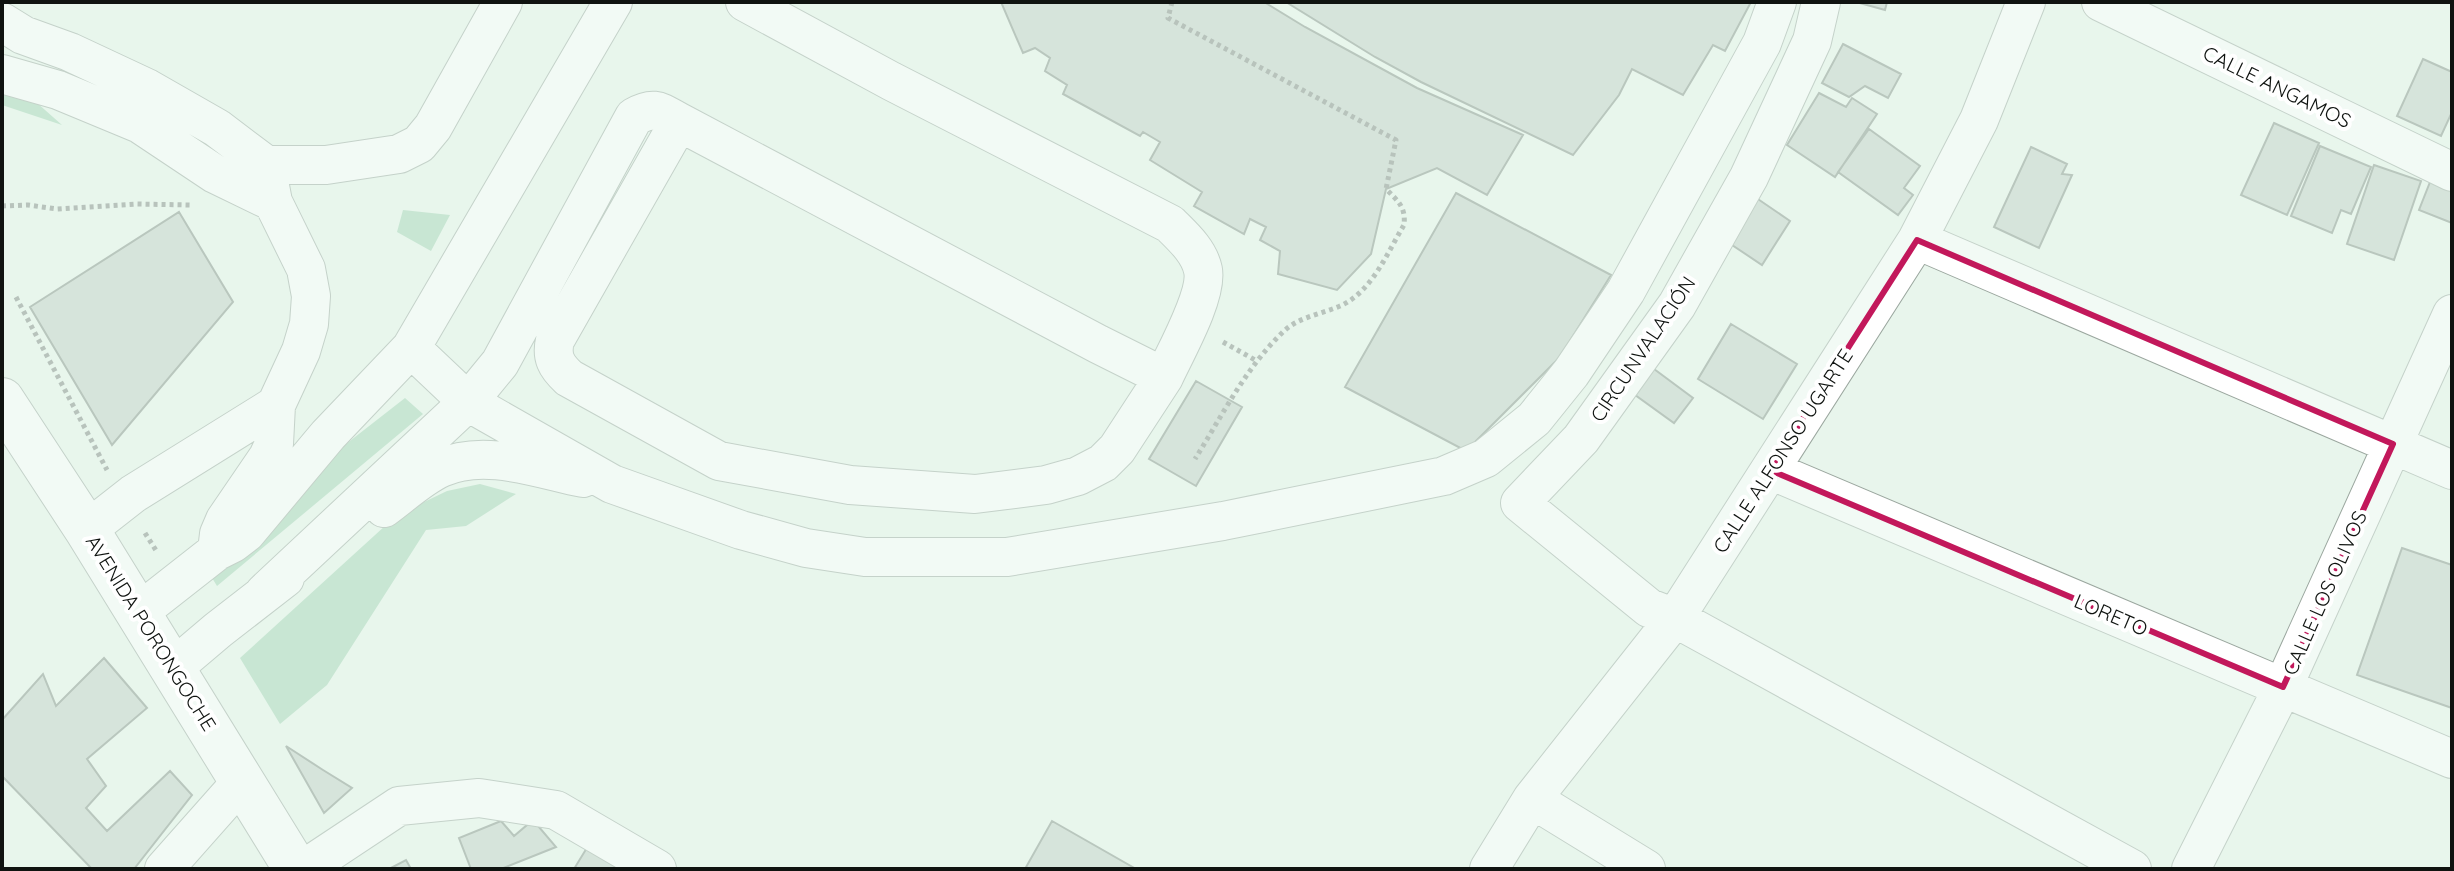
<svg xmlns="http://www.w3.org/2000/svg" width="2454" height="871" font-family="Quicksand,sans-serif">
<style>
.green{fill:#a3d3b3}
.building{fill:#c2cfc6;stroke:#828e85;stroke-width:2}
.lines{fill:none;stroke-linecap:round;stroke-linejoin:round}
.minor-casing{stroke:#9ba79f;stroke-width:40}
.major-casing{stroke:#9ba79f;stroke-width:46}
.path{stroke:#7e8680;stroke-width:5;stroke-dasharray:4 4;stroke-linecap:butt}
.minor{stroke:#fff;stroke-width:38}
.major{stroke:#fff;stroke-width:44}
.marked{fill:none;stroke:#c2185b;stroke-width:6;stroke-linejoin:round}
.labels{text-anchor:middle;stroke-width:8;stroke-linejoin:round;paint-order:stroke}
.street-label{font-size:20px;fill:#0f1310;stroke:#fff}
</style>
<rect width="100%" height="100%" fill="#e8f5ec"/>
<path class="green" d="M2,72l60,53 -60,-20z
M403,210l47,5 -19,36 -34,-19z
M405,398l18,16 -206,172 -17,-28z
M480,484l36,10 -50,32 -40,4 -99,155 -47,39 -40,-66 157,-143 50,-24z"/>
<path class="building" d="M1001,2h263l41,25 112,61 106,47 -36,60 -50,-27 -51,21 -15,65 -34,36 -59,-16 2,-23 -20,-11 6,-13 -16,-8 -6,15 -50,-28 8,-14 -52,-32 10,-18 -17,-10 -3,4 -77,-42 4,-9 -22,-14 5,-13 -15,-10 -12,5z
M1286,2h465l-26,49 -12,-6 -30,50 -51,-26 -13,26 -46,60 -152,-73 -46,-25z
M1856,2h31l-2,8z
M1843,44l58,30 -13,24 -23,-12 -16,11 -27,-14z
M2423,59l29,13v40l-11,24 -44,-20z
M1819,93l27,14 6,-9 25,16 -42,63 -48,-32z
M2274,123l45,20 -32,72 -46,-20z
M1869,129l51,37 -16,22 9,7 -15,20 -60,-43z
M2320,146l51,21 -20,47 -10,-4 -9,23 -41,-17z
M2031,147l36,17 -5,10 10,1 -33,73 -45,-21z
M2374,165l47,16 -27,79 -47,-16z
M2432,177l20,8v38l-33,-13z
M1456,193l155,82 -51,82 -94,94 -121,-64z
M1752,195l38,26 -28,44 -39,-26z
M179,212l54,90 -121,143 -82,-138z
M1731,324l66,40 -34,55 -65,-40z
M1650,366l43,32 -19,25 -43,-31z
M1196,381l46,26 -46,79 -47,-27z
M2402,548l50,17v143l-95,-33z
M104,658l43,50 -60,51 19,27 -20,22 21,23 63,-60 22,24 -58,74h-42l-90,-93v-56l41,-46 13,32z
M286,746l37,24 29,18 -28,25z
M533,820l23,27 -55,22h-30l-12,-31 42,-17 13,15z
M1052,821l84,48h-111z
M588,846l38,23h-52z
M406,860l5,9h-22z"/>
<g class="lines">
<defs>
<path id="minor" d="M745,2l146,79 279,143c13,13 29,27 33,46 5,25 -28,83 -39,107
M1821,2l-9,39 -63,136 -72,128 -96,134 -61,64 129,105 26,10 457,251
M2101,2l351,170
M2,22l21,13 47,17 77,36 70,40 49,37h60l73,-11 20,-10 14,-17 70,-125
M2,74l56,16 82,34 75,50 58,28
M679,122l419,222 66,33 -47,72 -14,14 -25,13 -32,9 -71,9 -125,-9 -131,-24 -150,-83c-13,-12 -18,-21 -14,-38z
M1917,240l535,230
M411,348l57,54 144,82 129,46 65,18 59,9h142l216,-36 221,-45 42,-18 48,-39 37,-46 55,-82 136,-248 15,-41
M1770,470l682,289
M384,508c18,-13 37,-31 57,-40 43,-20 98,1 142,10
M87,530l46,-36 143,-89 25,-54 8,-27 2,-28 -5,-27 -33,-67 -7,-37
M217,551l16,-8 13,-10 82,-98 83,-87 202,-346
M264,593l204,-191 32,-39 134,-246c21,-12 26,-5 45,5
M138,613l79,-62 2,-17 6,-14 43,-63 6,-13 2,-39
M172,669l46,-39 67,-52
M1532,799l114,70
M164,869l78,-88
M304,869l95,-63 80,-8 77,12 101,59
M1489,869l43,-70 143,-181 242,-378 62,-120 47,-118
M2191,869l92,-182 169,-373"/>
<path id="major" d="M2,400l85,130 209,339"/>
</defs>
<use href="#minor" class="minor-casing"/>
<use href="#major" class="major-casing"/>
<path class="path" d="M1172,2l-4,16 228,122 -10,49c12,12 20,18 18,36 -17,28 -32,67 -64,81 -19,8 -41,11 -56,25 -38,36 -62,85 -89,128
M2,206l26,-1 29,4 80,-5 54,1
M16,297l91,173
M1223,342l34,19
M145,533l12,19"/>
<use href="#minor" class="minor"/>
<use href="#major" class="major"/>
</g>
<path d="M0 0H2454V871H0ZM1917,240l476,204 -110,243 -513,-217z" fill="#e8f5ec" fill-opacity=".55" fill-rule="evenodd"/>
<path class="marked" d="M1917,240l476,204 -110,243 -513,-217z"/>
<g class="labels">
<g class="street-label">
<text transform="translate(2277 87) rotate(26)" y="7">CALLE ANGAMOS</text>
<text transform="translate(1643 349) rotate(-56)" y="7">CIRCUNVALACIÓN</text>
<text transform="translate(1783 451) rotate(-57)" y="7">CALLE ALFONSO UGARTE</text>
<text transform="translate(2325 593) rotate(-66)" y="7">CALLE LOS OLIVOS</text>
<text transform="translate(2111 615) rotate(23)" y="7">LORETO</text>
<text transform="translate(151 633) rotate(58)" y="7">AVENIDA PORONGOCHE</text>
</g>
</g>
<rect width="2454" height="871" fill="none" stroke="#0f1310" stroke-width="8"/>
</svg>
